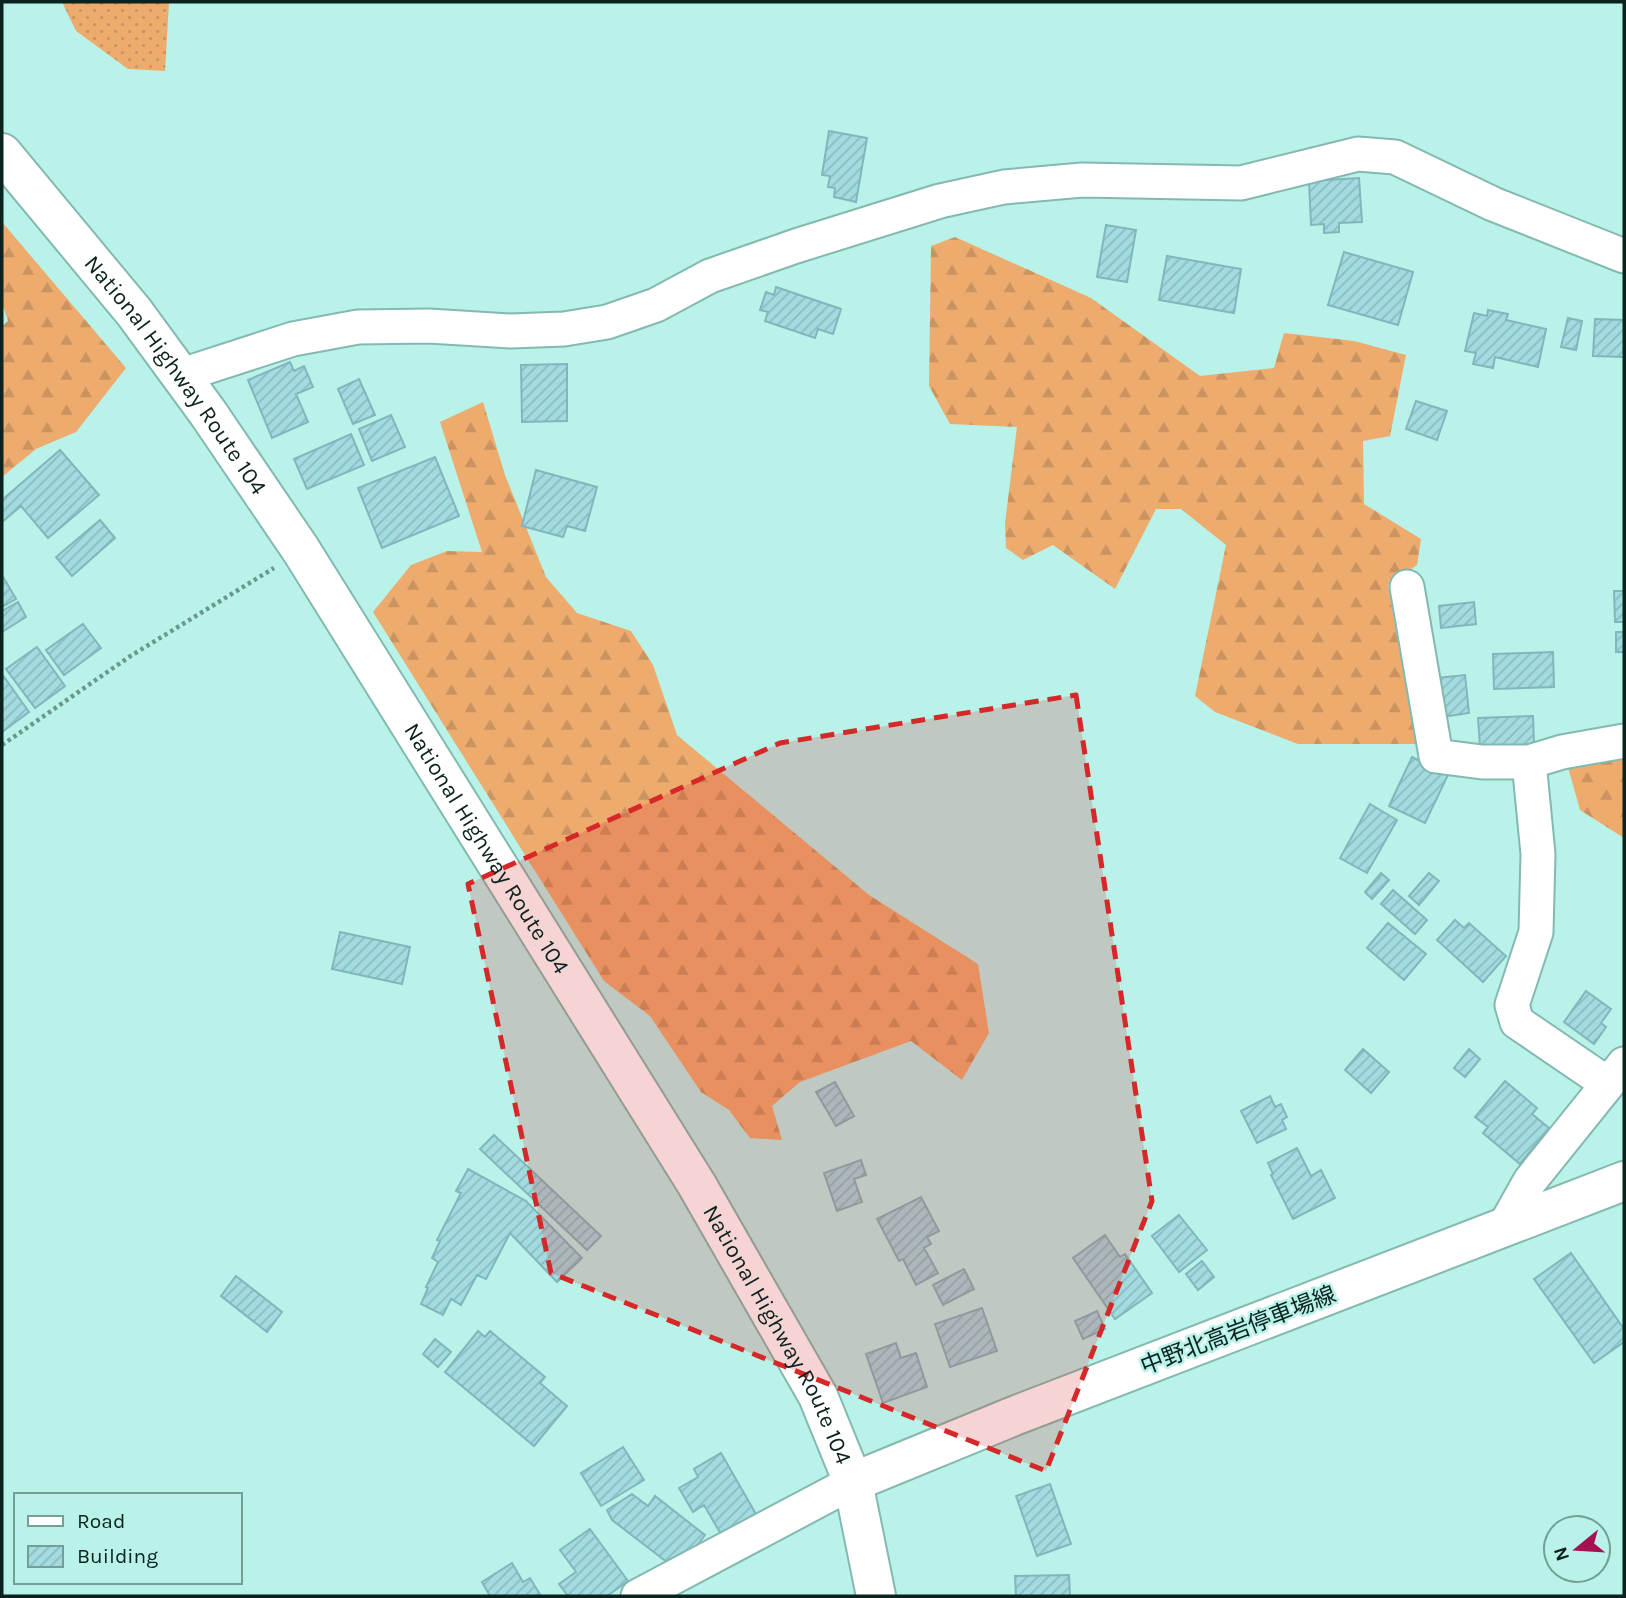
<svg xmlns="http://www.w3.org/2000/svg" width="1626" height="1598" font-family="Karla,'Noto Sans JP',sans-serif">
<style>
.grass{fill:url(#grass-dots)}
.forest{fill:url(#forest-firs)}
.building{fill:url(#building-hatch);stroke:#7fb7bc;stroke-width:2}
.lines{fill:none;stroke-linecap:round;stroke-linejoin:round}
.minor-casing{stroke:#83b9b0;stroke-width:37}
.major-casing{stroke:#83b9b0;stroke-width:42}
.highway-casing{stroke:#83b9b0;stroke-width:42}
.path{stroke:#6c9790;stroke-width:4.5;stroke-dasharray:3.5 3.5;stroke-linecap:butt}
.minor{stroke:#fff;stroke-width:33}
.major{stroke:#fff;stroke-width:38}
.highway{stroke:#fff;stroke-width:38}
.marked{fill:#d62828;fill-opacity:0.2;stroke:#d62828;stroke-width:5;stroke-dasharray:14 9;stroke-linejoin:round}
.labels{text-anchor:middle;stroke-width:5;stroke-linejoin:round;paint-order:stroke}
.street-label{font-size:23px;fill:#0b221f;stroke:#b9f2e8}
</style>
<defs>
<pattern id="grass-dots" width="8" height="8" patternUnits="userSpaceOnUse" patternTransform="scale(1.75)"><rect width="8" height="8" fill="#edab6e"/><path d="M2 2h.1M6 6h.1" fill="none" stroke="#ca935f" stroke-width="1.8" stroke-linecap="round"/></pattern>
<pattern id="forest-firs" width="22" height="20" patternUnits="userSpaceOnUse" patternTransform="scale(1.75)"><rect width="22" height="20" fill="#edab6e"/><path d="M5 1l3.5 6h-7zM16 11l3.5 6h-7z" fill="#ca935f"/></pattern>
<pattern id="building-hatch" width="6" height="6" patternUnits="userSpaceOnUse" patternTransform="scale(1.75)"><rect width="6" height="6" fill="#a2dbe0"/><path d="M-1 1l2-2M0 6l6-6M5 7l2-2" fill="none" stroke="#8abcc0"/></pattern>
</defs>
<rect width="100%" height="100%" fill="#b9f2e8"/>
<path class="grass" d="M62,2h107l-4,69 -37,-2 -52,-38z"/>
<path class="forest" d="M2,222l124,146 -50,64 -40,17 -34,28v-151l6,-5 -6,-18z
M955,237l136,61 109,78 74,-8 10,-35 70,8 52,14 -16,81 -27,5 1,63 57,35 -4,26 -29,20 28,159h-118l-83,-32 -20,-16 31,-151 -45,-36h-25l-41,80 -62,-44 -30,15 -17,-12 -1,-25 12,-96 -67,-3 -21,-38 2,-140z
M483,402l22,73 41,102 31,36 54,18 22,34 24,70 192,160 109,69 11,69 -27,47 -51,-39 -111,41 -28,24 10,34 -32,-2 -21,-28 -28,-18 -51,-76 -46,-35 -231,-369 38,-47 36,-14 35,1 -42,-130z
M1624,751v87l-44,-28 -12,-43z"/>
<path class="building" d="M829,131l38,7 -11,64 -22,-5 1,-9 -7,-1 2,-11 -8,-1z
M1359,178l3,44 -23,1v9l-15,1v-9l-13,1 -2,-44z
M1106,225l30,5 -9,52 -30,-5z
M1344,252l69,20 -15,53 -70,-20z
M1167,256l74,13 -7,44 -75,-13z
M776,287l65,22 -8,25 -15,-5 -3,9 -50,-17 3,-9 -8,-2 6,-18 8,3z
M1488,310l20,4 -2,6 40,9 -8,38 -43,-10 -2,11 -20,-4 3,-11 -11,-2 9,-38 13,3z
M1568,318l14,3 -6,29 -15,-3z
M1595,319l29,1v37l-31,-1z
M290,362l4,9 10,-5 9,21 -17,7 12,28 -36,16 -24,-58z
M567,364v57l-45,1 -1,-57z
M359,379l16,36 -22,9 -15,-35z
M1416,401l31,10 -10,29 -31,-11z
M391,415l14,32 -33,14 -13,-32z
M351,434l13,31 -57,24 -13,-30z
M60,450l39,45 -51,43 -27,-32 -19,16v-22z
M435,457l24,59 -77,32 -24,-60z
M536,470l61,17 -12,44 -18,-5 -4,11 -41,-11z
M100,520l15,18 -43,38 -16,-19z
M2,575l14,24 -14,8z
M1614,591h10v31h-9z
M18,602l8,15 -24,15v-21z
M1474,602l2,22 -35,4 -2,-22z
M83,624l18,24 -37,27 -18,-25z
M1616,632h8v20h-8z
M37,647l28,39 -30,22 -29,-39z
M1553,652l1,35 -60,2 -1,-35z
M2,674l27,38 -27,20z
M1465,675l4,38 -27,4 -5,-39z
M1533,716l1,28 -54,3 -2,-29z
M1412,757l36,18 -23,48 -36,-17z
M1370,804l27,16 -30,53 -27,-15z
M1381,873l8,7 -17,19 -7,-7z
M1429,873l10,8 -20,24 -10,-9z
M1393,890l34,30 -12,14 -34,-30z
M1455,920l9,8 5,-5 37,33 -23,26 -46,-42z
M1388,923l38,31 -22,26 -37,-32z
M340,932l70,15 -8,37 -70,-15z
M1586,991l25,18 -10,14 5,4 -12,17 -30,-22z
M1363,1049l26,23 -18,21 -26,-23z
M1469,1049l11,10 -15,18 -11,-9z
M1505,1081l32,27 -5,6 17,14 -29,36 -37,-31 5,-6 -13,-10z
M835,1082l19,34 -18,10 -20,-34z
M1270,1096l5,11 6,-3 6,13 -5,3 4,9 -29,14 -16,-32z
M494,1135l107,101 -14,14 -107,-101z
M1297,1148l14,28 10,-6 14,28 -42,21 -22,-44 2,-1 -5,-11z
M861,1160l5,15 -12,4 8,23 -25,9 -13,-38z
M468,1169l58,32 56,57 -25,24 -47,-49 -24,46 -9,-4 -16,30 -10,-6 -8,16 -22,-11 7,-16 -2,-1 12,-25 -6,-4 8,-17 -3,-1 24,-47 -5,-2z
M921,1197l18,34 -12,6 4,7 -7,4 14,25 -22,12 -13,-26 -4,2 -22,-42z
M1179,1215l28,35 -28,22 -27,-36z
M1105,1235l15,22 5,-3 27,39 -37,26 -42,-61z
M1571,1253l53,76v13l-30,21 -60,-84z
M1202,1261l12,16 -16,13 -12,-16z
M964,1269l10,20 -31,16 -10,-20z
M236,1276l46,36 -15,20 -46,-36z
M982,1308l15,43 -47,16 -15,-43z
M1097,1311l8,18 -22,10 -8,-18z
M478,1331l7,6 5,-6 55,46 -5,6 27,23 -33,40 -89,-74z
M435,1339l16,13 -13,15 -15,-13z
M896,1343l5,15 15,-5 11,34 -44,16 -17,-49z
M623,1447l21,33 -43,26 -20,-33z
M721,1453l36,63 -35,20 -18,-31 -11,7 -14,-24 19,-11 -4,-8z
M1050,1484l21,60 -34,12 -21,-60z
M632,1494l16,12 7,-10 50,39 -18,24 -19,4 -56,-43 -5,-10z
M590,1529l38,52 -21,15h-39l-9,-12 17,-12 -16,-22z
M512,1563l11,19 7,-4 11,18h-51l-8,-14z
M1069,1575l1,21h-54l-1,-20z"/>
<g class="lines">
<defs>
<path id="minor" d="M182,375l111,-36 65,-12 71,-1 82,5 53,-2 43,-7 49,-17 54,-29 86,-30 144,-45 64,-14 78,-7 159,3 117,-29 37,3 98,47 131,52
M1407,587l29,169 46,6h47l33,-10 62,-11
M1529,762l9,92 -2,78 -24,73 5,17 91,62
M1503,1229l27,-48 94,-117
M638,1596l215,-114"/>
<path id="major" d="M853,1482l161,-66 610,-235"/>
<g id="highway">
<path id="s1" d="M2,153l132,159 74,101 93,137 396,635 121,211 35,86 23,114"/>
</g>
</defs>
<use href="#minor" class="minor-casing"/>
<use href="#major" class="major-casing"/>
<use href="#highway" class="highway-casing"/>
<path class="path" d="M2,745l127,-88 145,-89"/>
<use href="#minor" class="minor"/>
<use href="#major" class="major"/>
<use href="#highway" class="highway"/>
</g>
<path class="marked" d="M1076,695l76,506 -106,270 -495,-198 -83,-389 312,-141z"/>
<g class="labels">
<g class="street-label">
<text dy="8" stroke="none"><textPath href="#s1" startOffset="282">National Highway Route 104</textPath></text>
<text dy="8" stroke="none"><textPath href="#s1" startOffset="849">National Highway Route 104</textPath></text>
<text transform="translate(1238 1330) rotate(-21)" y="8">中野北高岩停車場線</text>
<text dy="8" stroke="none"><textPath href="#s1" startOffset="1416">National Highway Route 104</textPath></text>
</g>
</g>
<rect width="1626" height="1598" fill="none" stroke="#0b221f" stroke-width="7"/>
<rect x="14" y="1493" width="228" height="91" fill="#b9f2e8" stroke="#739f98" stroke-width="2"/>
<rect x="28" y="1516" width="35" height="10" fill="#ffffff" stroke="#739f98" stroke-width="2"/>
<text x="77" y="1528" font-size="21" fill="#0b221f">Road</text>
<rect x="28" y="1546" width="35" height="21" fill="url(#building-hatch)" stroke="#739f98" stroke-width="2"/>
<text x="77" y="1563" font-size="21" fill="#0b221f">Building</text>
<g transform="translate(1577 1549) rotate(252)"><circle r="33" fill="#b9f2e8" stroke="#739f98" stroke-width="2"/>
<path d="M0-5L12 26L0 18L-12 26Z" fill="#a41252"/>
<text y="-10" font-size="19" font-weight="bold" text-anchor="middle" fill="#0b221f">N</text>
</g>
</svg>
